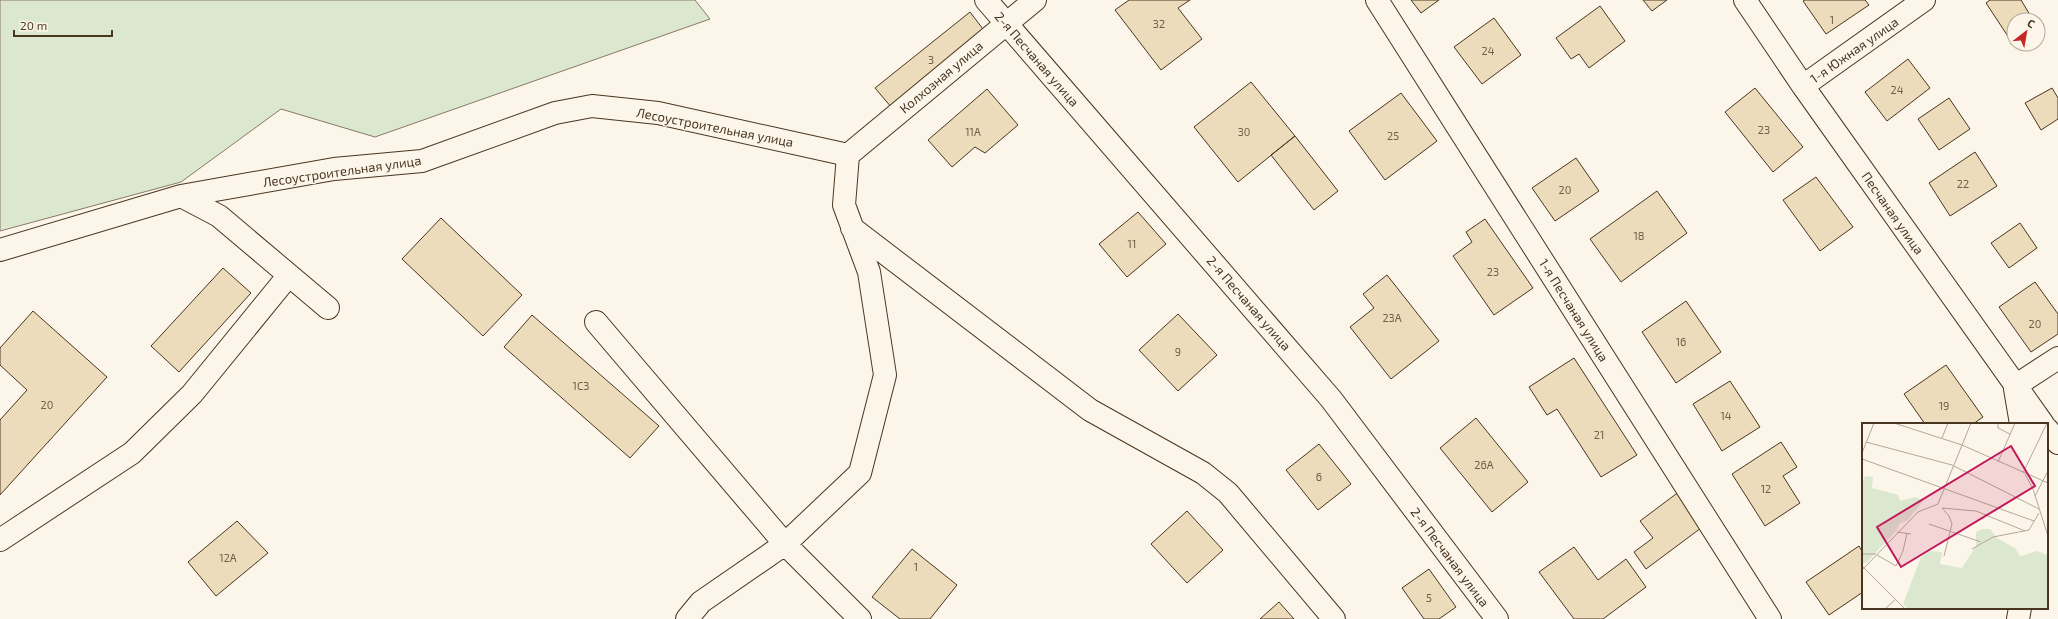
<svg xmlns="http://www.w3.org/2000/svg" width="2058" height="619" font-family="'Exo 2',sans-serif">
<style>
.green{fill:#dce7d0;stroke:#887966}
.building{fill:#ecdcbc;stroke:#4a3520}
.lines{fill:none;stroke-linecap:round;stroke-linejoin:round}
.minor-casing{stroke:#4a3520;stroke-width:24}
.minor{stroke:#fbf6e9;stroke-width:22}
.labels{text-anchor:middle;stroke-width:3;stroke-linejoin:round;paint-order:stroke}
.number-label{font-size:11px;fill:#725f47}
.street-label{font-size:13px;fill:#4a3520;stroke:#fbf6e9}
.inset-road{fill:none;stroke:#b4a999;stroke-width:1}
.view{fill:#c2185b;fill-opacity:0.15;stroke:#c2185b;stroke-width:2}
.inset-edge{fill:none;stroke:#4a3520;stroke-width:2}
</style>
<rect width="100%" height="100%" fill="#fbf6e9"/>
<path class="green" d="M0,0h695l15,19 -335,118 -94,-28 -100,73 -181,49z"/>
<path class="building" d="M1129,0h61l-12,8 24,31 -41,31 -46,-60z
M1411,0h28l-18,13z
M1643,0h24l-15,11z
M1805,0h60l4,5 -43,29 -23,-33z
M1990,0h31l12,20h-19l-1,24 -27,-41z
M1600,6l25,35 -36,27 -10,-14 -8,5 -15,-21z
M970,12l16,21 -94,75 -17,-20z
M1494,18l27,37 -39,29 -28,-37z
M1908,59l22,29 -43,33 -22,-29z
M1251,82l44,54 -57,46 -44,-55z
M1755,88l48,59 -30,25 -48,-60z
M2052,88l6,10v21l-17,11 -16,-27z
M987,89l31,36 -33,28 -10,-6 -23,20 -24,-27z
M1401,93l36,48 -52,39 -36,-49z
M1949,98l21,31 -31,21 -21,-31z
M1295,136l43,55 -24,19 -43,-55z
M1975,152l22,34 -47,30 -21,-33z
M1576,158l23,33 -44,30 -23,-33z
M1816,177l37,50 -33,24 -37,-51z
M1657,191l30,42 -66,49 -31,-43z
M1138,212l28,32 -39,33 -28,-33z
M441,218l81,77 -39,41 -81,-77z
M1485,219l48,69 -39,27 -41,-59 19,-14 -6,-10z
M2020,223l17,25 -28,20 -18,-25z
M223,268l28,25 -72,79 -28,-26z
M1387,275l52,66 -48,38 -41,-52 24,-19 -11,-14z
M2035,282l23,32v20l-27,18 -32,-45z
M1686,301l35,51 -45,31 -34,-51z
M33,311l74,66 -107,118v-75l27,-30 -27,-25v-17z
M1178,314l39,41 -39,36 -39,-41z
M532,315l127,111 -29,32 -126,-111z
M1574,358l63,97 -36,22 -44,-68 -10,6 -18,-28z
M1946,365l37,52 -10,7h-48l-21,-30z
M1730,381l30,46 -38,24 -29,-47z
M1476,418l52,64 -36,30 -52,-64z
M1781,442l16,25 -14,9 17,27 -35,23 -33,-52z
M1319,444l32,40 -33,26 -32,-40z
M1688,485l13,43 -55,41 -12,-17 19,-14 -13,-17z
M1187,511l36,39 -36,33 -36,-39z
M237,521l31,32 -52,43 -28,-34z
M1859,546l4,7v39l-34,23 -23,-33z
M1574,547l24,33 28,-21 20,28 -43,32h-29l-35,-47z
M912,549l45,36 -27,34h-30l-28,-22z
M1429,569l27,38 -17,12h-15l-22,-31z
M1279,602l15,17h-34z"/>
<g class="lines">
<defs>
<path id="minor" d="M986,0l345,399 166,220
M1377,0l393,619
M1745,0l58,86 240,338
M1803,86l121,-86
M848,155l187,-155
M181,196l38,20 109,92
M852,228l238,182 113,63 25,20 106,126
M0,250l181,-54 153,-27 88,-8 133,-48 37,-7 66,7 190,42
M596,322l189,222 75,75
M2015,386l43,-28
M2015,389l6,35
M2047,429l11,14
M0,540l132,-87 60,-59 97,-119
M687,619l14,-17 84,-58 75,-71 25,-98 -16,-103 -25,-67 4,-50
M2018,619l2,-11"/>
</defs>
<use href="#minor" class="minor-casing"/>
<use href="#minor" class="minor"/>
</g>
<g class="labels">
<g class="number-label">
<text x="1832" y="24">1</text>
<text x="1159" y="28">32</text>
<text x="1488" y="55">24</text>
<text x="931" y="64">3</text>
<text x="1897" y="94">24</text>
<text x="1764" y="134">23</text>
<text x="973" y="136">11А</text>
<text x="1244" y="136">30</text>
<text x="1393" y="140">25</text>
<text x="1963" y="188">22</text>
<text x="1565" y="194">20</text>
<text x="1639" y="240">18</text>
<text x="1132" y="248">11</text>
<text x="1493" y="276">23</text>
<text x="1392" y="322">23А</text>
<text x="2035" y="328">20</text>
<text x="1681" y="346">16</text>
<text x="1178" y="356">9</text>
<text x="581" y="390">1С3</text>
<text x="47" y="409">20</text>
<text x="1944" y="410">19</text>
<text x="1726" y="420">14</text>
<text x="1599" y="439">21</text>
<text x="1484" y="469">26А</text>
<text x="1319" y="481">6</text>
<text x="1766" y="493">12</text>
<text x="228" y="562">12А</text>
<text x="916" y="571">1</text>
<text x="1429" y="602">5</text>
</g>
<g class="street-label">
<text transform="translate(1854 50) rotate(-35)" y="5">1-я Южная улица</text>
<text transform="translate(1037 59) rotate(49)" y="5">2-я Песчаная улица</text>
<text transform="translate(941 77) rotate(-40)" y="5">Колхозная улица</text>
<text transform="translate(715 127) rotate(11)" y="5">Лесоустроительная улица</text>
<text transform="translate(342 171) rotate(-8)" y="5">Лесоустроительная улица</text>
<text transform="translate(1893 213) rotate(55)" y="5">Песчаная улица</text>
<text transform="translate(1249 303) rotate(49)" y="5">2-я Песчаная улица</text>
<text transform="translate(1574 310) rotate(58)" y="5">1-я Песчаная улица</text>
<text transform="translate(1450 557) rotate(53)" y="5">2-я Песчаная улица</text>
</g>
</g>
<g transform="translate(1862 423)">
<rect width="186" height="186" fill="#fbf6e9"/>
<path d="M3,53l8,1 -1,11 26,7 2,6 15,-4 9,3 -17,21 -7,2 -4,8 -30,32h-4v-81zM120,106h8l7,9 18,10 5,8 17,-5 11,4v54h-140l-5,-5 18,-47 9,-6 12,1 -2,12 22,4 14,-22v-14z" fill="#dce7d0"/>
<path class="inset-road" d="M32,0l68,22 86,38M136,0v5l12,6M80,15l6,-15M4,19l86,23 87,44M0,30l12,-30M0,36l172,62M136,39l17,-39M161,50l24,-50M163,51l8,15 15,47M173,73l13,-25M76,81l33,-81M80,85l34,3 49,20M80,85l7,8 3,8 -8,32M67,101l52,18M35,109l14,2M110,126l21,-12 36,-7 10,-17M0,131h14M15,132l19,11 7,-15 4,-18M0,143l43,43M0,147l56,-58 20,-8M23,186l11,-10"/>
<path class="view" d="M149,23l24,40 -134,81 -24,-40z"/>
<rect width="186" height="186" class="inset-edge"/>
</g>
<g transform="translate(2026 32) rotate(31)"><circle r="19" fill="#fbf6e9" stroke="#b4a999"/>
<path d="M0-3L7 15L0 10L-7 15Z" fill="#c62828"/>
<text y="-6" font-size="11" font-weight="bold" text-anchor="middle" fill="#4a3520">С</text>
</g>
<path d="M14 30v6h98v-6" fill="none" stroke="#4a3520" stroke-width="2"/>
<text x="20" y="30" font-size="12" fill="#4a3520" stroke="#fbf6e9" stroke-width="3" paint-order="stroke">20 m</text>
</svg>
